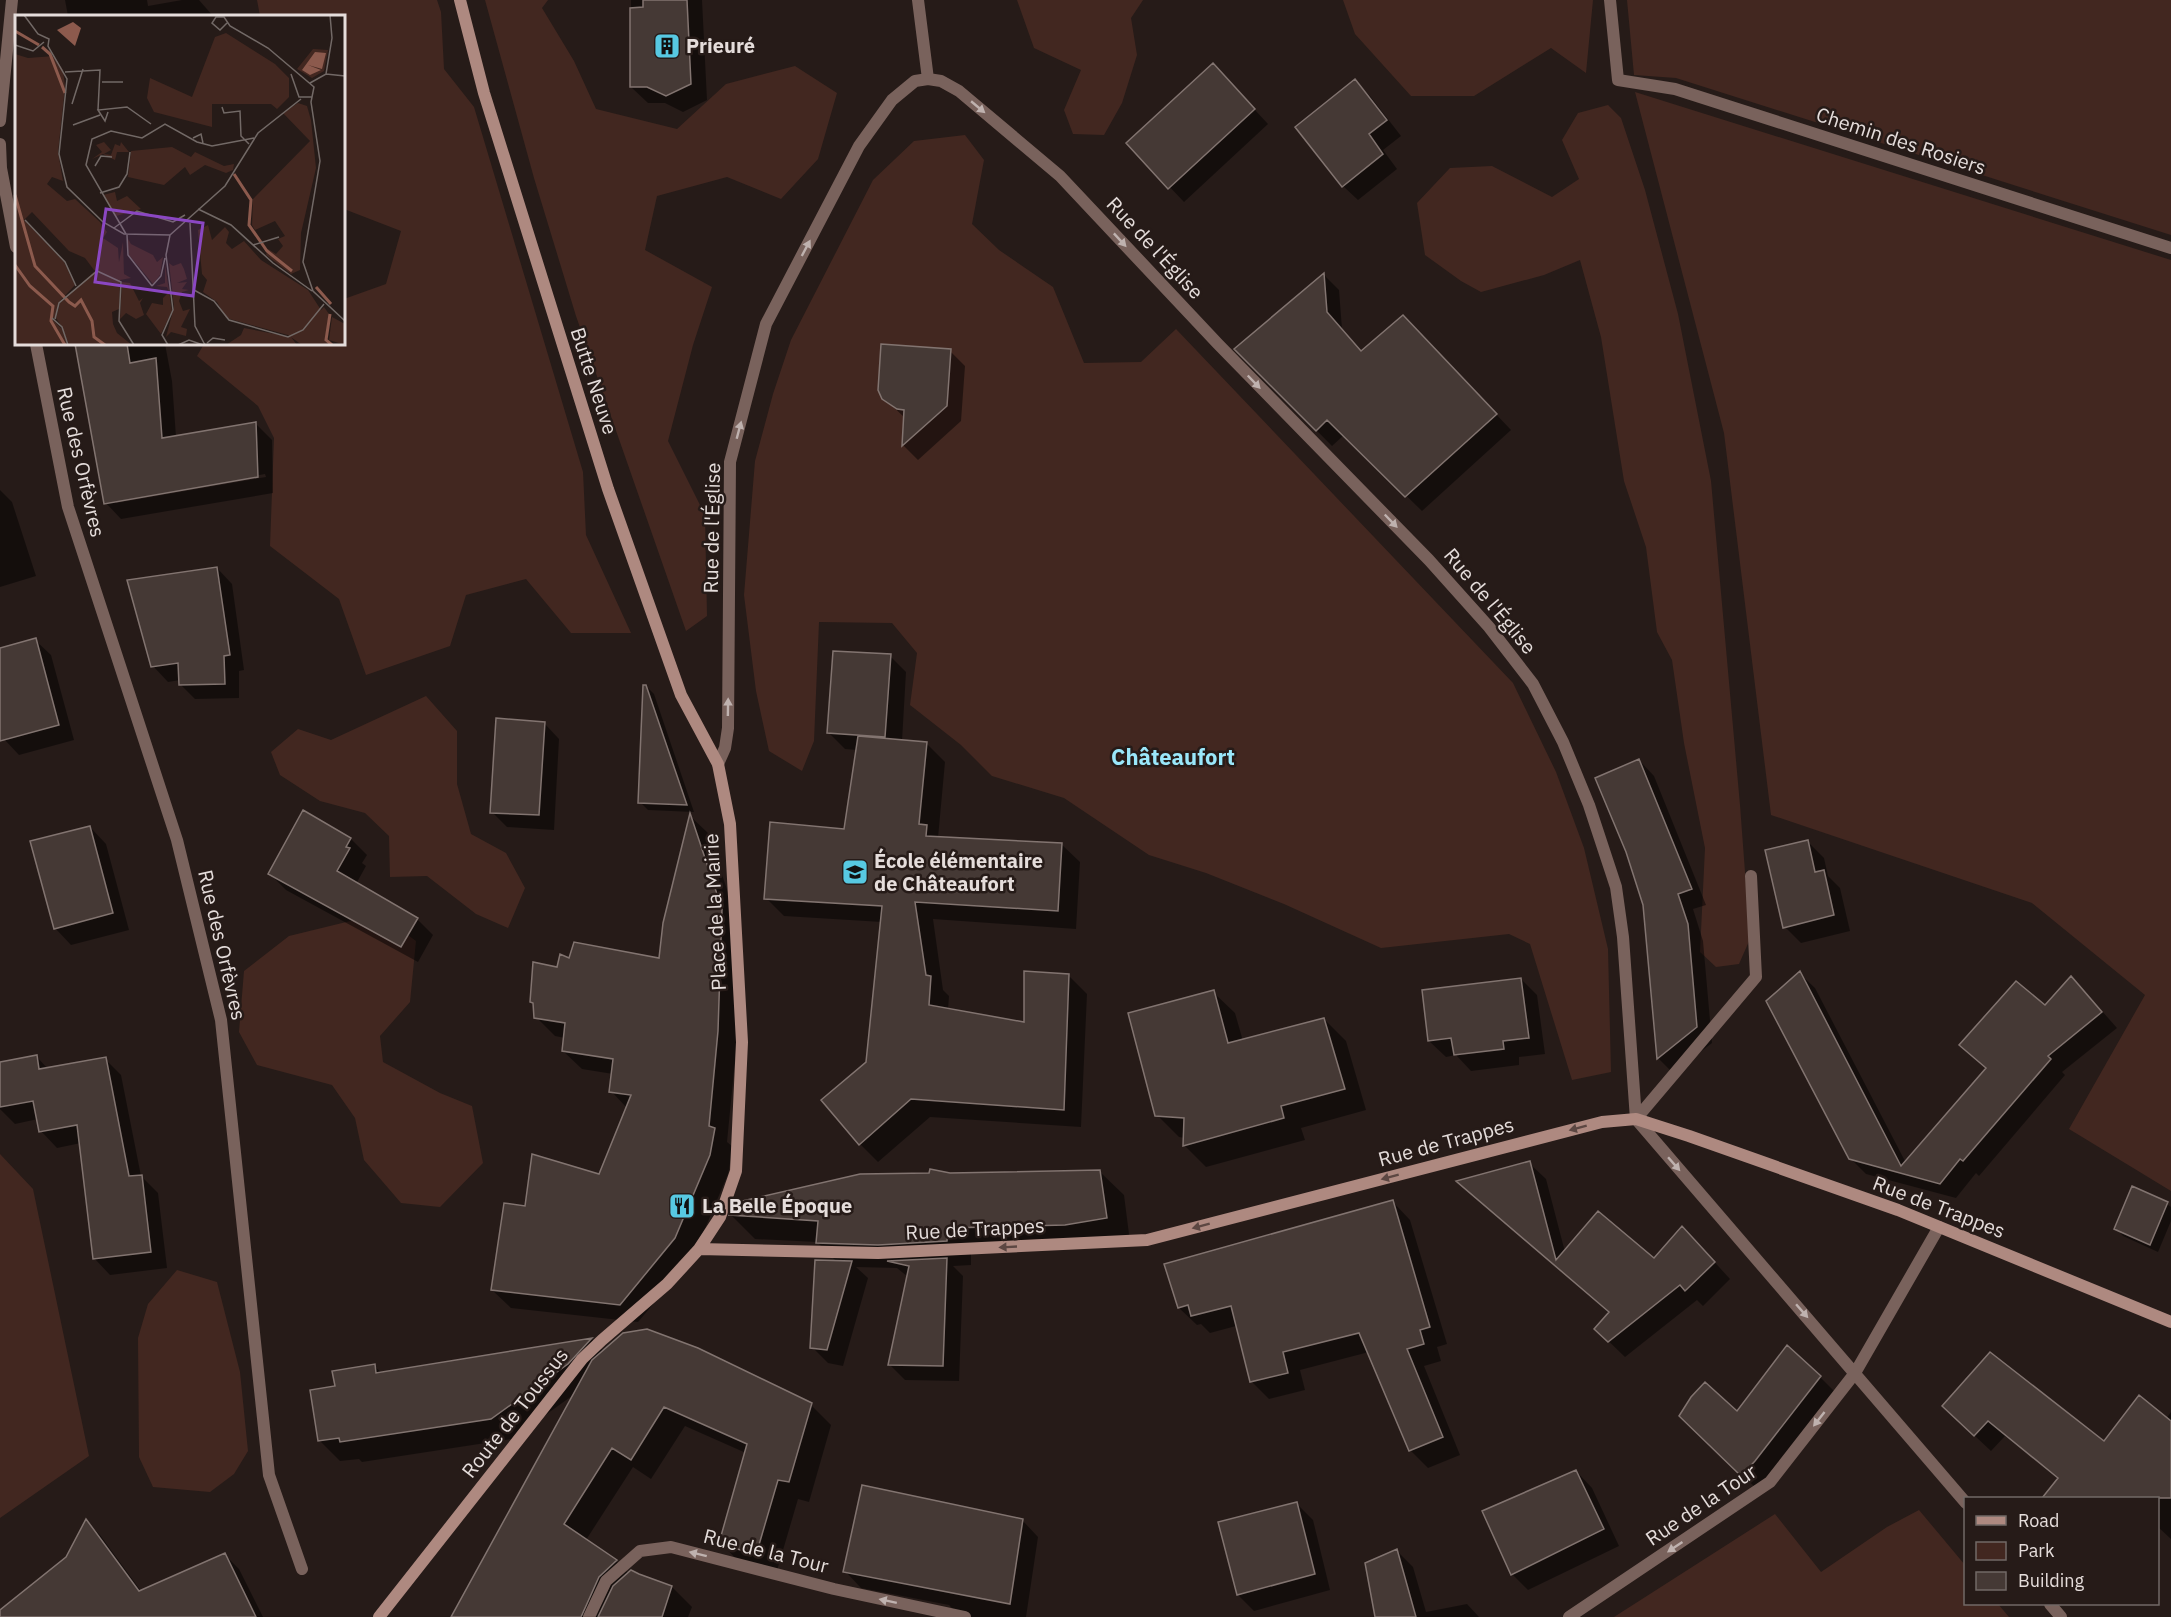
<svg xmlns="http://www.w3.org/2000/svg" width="2171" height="1617" font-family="'IBM Plex Sans',sans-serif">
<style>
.green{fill:#422720}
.shadow{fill:#0007;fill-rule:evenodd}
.building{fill:#453935;stroke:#827470;stroke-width:1.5}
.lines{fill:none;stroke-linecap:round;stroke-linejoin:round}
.street{stroke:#79625c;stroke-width:12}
.secondary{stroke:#ae8980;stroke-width:12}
.oneway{fill:#bfb2af}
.oneway2{fill:#5c4742}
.labels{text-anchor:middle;stroke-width:5;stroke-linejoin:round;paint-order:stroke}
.poi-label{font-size:20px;font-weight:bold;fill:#e5dddb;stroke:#261b18;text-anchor:start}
.street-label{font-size:20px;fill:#e5dddb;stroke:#261b18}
.quarter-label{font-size:22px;font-weight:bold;fill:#9ae7fa;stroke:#261b18}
.inset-river{fill:none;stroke:#8c5a4d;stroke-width:3}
.inset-road{fill:none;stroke:#726966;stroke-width:1.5}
.view{fill:#8b47c3;fill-opacity:0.15;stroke:#8b47c3;stroke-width:3}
.inset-edge{fill:none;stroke:#e5dddb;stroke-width:3}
</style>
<rect width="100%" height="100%" fill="#261b18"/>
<path class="green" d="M257,0h180l4,12 3,57 30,38 109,365 3,63 45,98h-60l-45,-54 -60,16 -16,51 -84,29 -27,-76 -69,-53 4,-108 -16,-32 -61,-50 7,-12h140v-45l42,-15 15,-53 -57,-22v-193h-84z
M485,0h63l-6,8 32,53 22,48 81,20 49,-45 69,-18 42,27 -19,66 -37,40 -54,-22 -70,19 -12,54 67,37 -19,58 -25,96 37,74 2,101 -21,15 -110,-315 -42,-138z
M1017,0h126l-12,18 6,37 -15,48 -18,32 -31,-1 -9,-24 17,-40 -47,-22z
M1343,0h250l-7,73 -35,-25 -77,48h-63l-56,-62z
M1627,0h544v235l-495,-157 -42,-3z
M1635,92l536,168v931l-102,-62 76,-134 -113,-92 -261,-88 -47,-382z
M1608,105l13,13 24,72 33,124 33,167 29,324 10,134 -11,25 -23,3 -16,-15 5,-104 -21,-105 -12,-83 -15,-28 -11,-85 -22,-66 -23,-144 -21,-77 -36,15 -63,17 -20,-11 -36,-26 -8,-52 33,-35 42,-2 60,31 27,-18 -17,-39 16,-27z
M965,135l19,25 -12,64 27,26 54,37 31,76 57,-1 35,-33 337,354 43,89 28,76 24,101 3,123 -39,8 -42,-136 -21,-10 -128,14 -97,-44 -78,-31 -57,-18 -85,-57 -72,-22 -31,-31 -51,-40 7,-52 -25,-30 -73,-1 -5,119 -12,30 -33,-20 -13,-60 -12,-96 11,-134 18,-67 18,-54 82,-160 41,-39z
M426,696l31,35v53l14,50 35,19 19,35 -17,40 -32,-14 -49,-38 -37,1 -1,-41 -24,-23 -45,-12 -40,-26 -9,-23 27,-23 33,11z
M379,914l37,27 -6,61 -30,34 3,26 57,31 32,13 11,57 -43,44 -39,-4 -37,-43 -9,-42 -23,-33 -75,-20 -18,-33 5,-61 45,-35z
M0,1154l33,35 56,267 -89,62z
M177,1270l40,12 23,90 8,79 -14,23 -24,18 -57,-5 -14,-30 -1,-119 10,-34z
M1919,1510l46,55 1,39h32l11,13h-395l161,-103 46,58 66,-45z"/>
<path class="shadow" d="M53,0h94l1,6 34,-6h17l14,16h-145l-3,-16z
M631,0h71l5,100 -24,12 -18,-9h-17l-17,-16z
M1227,80l41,44 -84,78 -56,-59z
M1355,81l15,15 31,40 -18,14 14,19 -39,31 -15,-14z
M1324,275l15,15 3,39 20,23 56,-20 93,98 -89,81 -78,-76 -12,11 -96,-97z
M77,344h88l7,37 4,56 80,-13 16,16 1,53 -152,26 -15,-16zM265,474l1,3 -150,26v-3z
M950,351l15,15 -4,55 -43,39 -15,-15 2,-27 -21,-20z
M0,490l12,12 24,74 -36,11z
M217,568l15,16 12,86 -5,1v27l-44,1 -15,-15v-4l-12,2 -15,-16z
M35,640l16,15 23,85 -55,15 -15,-16 -4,-14v-76z
M890,656l16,16 -4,69 25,3 18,18 -7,76 123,6 19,18 -4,67 -143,-10 10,71 6,6 -1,14 77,14 44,-48 18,18 -6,133 -151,-10 -52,45 -18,-18 22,-222 -98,-6 -18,-18 79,-68 12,-80 -12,-1 -16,-16z
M646,686l8,8 40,118 -46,-2 -8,-8z
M544,723l15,16 -5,91 -47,-3 -15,-15z
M1639,760l15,16 52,129 -13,4 10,32 9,102 -39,30 -15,-15z
M304,812l47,27 16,16 -5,8 4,3 -10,18 61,35 16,16 -15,27 -132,-72 -16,-16z
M690,816l18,17 32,95 -4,122 -9,92 6,5 -5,27 -35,83 -55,65 -127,-14 -19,-18 35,-82 73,-32 27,-68 -16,-17 2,-17 -31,-5 -19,-18 2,-13 -10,-2 -19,-19 -1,-12 -4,-3 28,-34 10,-8h91z
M90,827l16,17 23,86 -58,15 -16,-17z
M1807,841l17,17 4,18 12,12 10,43 -49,12 -16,-16z
M1799,973l16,15 91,175 81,-94 -26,-24 84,-38 41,-14 31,35 -55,44 3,3 -86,101 -3,-3 -20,25 -90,-24 -16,-16z
M1521,979l16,16 8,59 -26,3v8l-48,6 -15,-16 -10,2 -17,-16z
M1213,992l22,21 8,28 81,-22 22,22 20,69 -65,18 4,12 -99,27 -22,-22 1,-7 -6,-1 -22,-22z
M37,1057l11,12 57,-10 16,16 20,101 17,17 9,75 -57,7 -16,-17 -13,-115 -24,5 -16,-17 -3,-12 -23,5 -15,-15v-45z
M1529,1163l17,16 19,73 90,8 43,-16 32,35 -27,27 -6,-6 -72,57 -29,-28 13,-16 -150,-131z
M1099,1171l25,24 6,47 -159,9v14l-18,1 10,10 -4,105 -54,-1 -16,-16 19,-87 -11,-9 -41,-1 12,11 -25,88 -15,-3 -16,-16 25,-85 -20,-20 -62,-3 -24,-24 218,-41z
M2133,1188l34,16 4,3v14l-13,31 -35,-16 -7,-8z
M1393,1202l17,18 37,124 -10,3 4,14 -17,5 36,89 -32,13 -18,-18 -41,-98 -69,18 5,20 -36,9 -18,-18 -15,-55 -26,7 -9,-9 -4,1 -18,-17z
M592,1339l12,13 207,53 20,20 -22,77 -11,-3 -22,75 -36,-11 -20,-21 26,-89 -61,-27 -34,53 -18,-12 -47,73 30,21 13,13 43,13 20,20 -4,10h-236l124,-224 -64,46 -150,23 -3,-3 -19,2 -21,-21 18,-53 37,-21 8,7z
M1990,1354l115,89 61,-24 5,-7v127l-13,-12v-29h-101l-7,-7 9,-12 -54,-43 -14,15 -31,-29z
M1820,1377l16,16 -77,98 -61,-59z
M1576,1471l16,17 27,58 -91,44 -16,-16z
M1297,1504l16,16 17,70 -76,21 -16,-16z
M1022,1520l16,17 -12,80h-65l-12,-12 -88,-17 -16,-17z
M86,1521l14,14 41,56 84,-36 14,14 24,48h-247l51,-59z
M1397,1551l16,16 13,45 41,-8 12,13h-102z"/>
<path class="building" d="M643,0h44l4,84 -25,12 -19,-9h-17v-79l13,-1z
M1213,63l42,46 -87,80 -42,-46z
M1355,79l32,41 -18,14 14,20 -41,33 -47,-60z
M1324,273l3,39 34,39 42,-36 94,99 -92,83 -78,-77 -11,11 -82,-82z
M75,344h52l3,19 26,-5 6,80 94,-16 2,55 -154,27z
M881,344l70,5 -4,57 -45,40 2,-36 -7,-1 -15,-10 -4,-9z
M217,567l13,88 -6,1 1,28 -46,1 -1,-22 -27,4 -24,-87z
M36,638l23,87 -59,16v-93z
M833,651l58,3 -6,83 -58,-4z
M643,685h3l41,120 -49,-2z
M496,718l49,4 -6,93 -49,-2z
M858,736l69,6 -8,82 8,1 -1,11 136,7 -4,68 -143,-9 11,73 5,1 -2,29 95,17v-51l45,3 -5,136 -153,-11 -52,46 -38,-45 45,-38 16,-156 -118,-7 6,-77 74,7z
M1639,759l53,130 -14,5 10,30 9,103 -40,32 -14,-154 -17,-53 -31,-74z
M303,810l48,28 -5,9 4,1 -13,23 81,47 -17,29 -133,-73z
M690,813l32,96 -4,122 -9,95 6,2 -5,27 -35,83 -55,67 -129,-15 13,-87 21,3 7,-52 67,20 32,-79 -22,-3 4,-33 -51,-8 3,-28 -31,-5 -1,-15 -3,-1 3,-40 24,5 3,-13 9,4 5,-16 85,16 4,-35z
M90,826l23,87 -59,16 -24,-88z
M1808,840l7,32 9,-2 10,45 -51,13 -18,-78z
M1800,971l101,195 85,-98 -27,-23 57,-64 29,24 26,-29 31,36 -54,44 3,3 -88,102 -3,-2 -20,25 -91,-25 -83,-158z
M1521,978l8,60 -26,3 1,8 -50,6 -3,-17 -23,3 -6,-51z
M1214,990l14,53 96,-25 21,71 -64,17 3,12 -101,28 1,-28 -29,-2 -27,-103z
M37,1055l2,14 67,-12 23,119 13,-1 9,77 -58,7 -16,-134 -38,7 -6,-31 -33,6v-45z
M1530,1161l26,99 42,-49 56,47 28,-32 33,36 -30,29 -5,-6 -72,57 -14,-13 15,-17 -153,-131z
M930,1169l20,4 150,-3 7,48 -42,7 -117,3 -1,13 -69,4 -62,-2 2,-22 -89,-6 5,-12 126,-29 69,-1z
M2132,1186l36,16 -18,43 -36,-16z
M1393,1200l37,127 -10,3 4,14 -17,5 36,88 -34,14 -50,-118 -76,19 5,21 -38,9 -19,-76 -40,10 -3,-11 -10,3 -14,-44z
M947,1258l-4,108 -55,-1 21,-99 -22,-5z
M815,1260l37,1 -25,89 -17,-2z
M647,1329l51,19 114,55 -23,79 -11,-2 -22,75 -37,-12 28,-99 -83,-37 -33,53 -19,-12 -48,76 53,36 -18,17 -18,40h-130l141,-257 31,-27z
M592,1338l-24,26 -77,55 -151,23 -1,-4 -21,3 -8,-51 25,-4 -3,-15 43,-7 1,9z
M1787,1345l34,31 -66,85 -14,15 -62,-60 12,-19 14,-15 32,29z
M1990,1352l114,89 35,-46 32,26v77h-129l16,-20 -70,-57 -14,15 -32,-30z
M1576,1470l28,59 -93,46 -29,-64z
M862,1485l161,34 -13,85 -167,-32z
M1297,1502l18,72 -78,21 -19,-73z
M86,1519l53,72 86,-38 31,64h-256v-7l66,-53z
M1397,1549l19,68h-41l-10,-54z
M631,1570l8,4 33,12 -10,31h-64l15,-31z"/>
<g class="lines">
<path class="street" d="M918,0l10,79
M1610,0l8,80 57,9 496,159
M0,121l12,-121
M0,144l1,24 15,79
M36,344l32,163 109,333 44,180 48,455 33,94
M718,764l7,-16 3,-20 2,-266 36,-138 93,-178 33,-46 23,-19 13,-2 13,2 18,10 101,85 158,168 211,216 60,67 44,57 30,58 26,63 27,82 7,50 13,182
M1636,1119l330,384
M1636,1119l120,-142 -5,-101
M2050,1604l11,13
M589,1617l17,-36 34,-30 31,-4 163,42 131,28
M1569,1617l201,-135 85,-109 84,-146"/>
<path class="secondary" d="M699,1249l179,4 269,-13 455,-118 34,-3 53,17 209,74 273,112
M379,1617l203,-258 20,-19 65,-56 32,-35 21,-32 16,-46 6,-129 -12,-218 -12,-60 -37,-69 -73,-206 -124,-396 -24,-93"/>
</g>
<defs><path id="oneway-solid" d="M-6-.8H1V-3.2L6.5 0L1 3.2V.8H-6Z" transform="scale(1.5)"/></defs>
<g class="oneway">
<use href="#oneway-solid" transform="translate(978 107) rotate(40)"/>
<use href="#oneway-solid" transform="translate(1120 240) rotate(47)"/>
<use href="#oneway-solid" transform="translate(806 248) rotate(-62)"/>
<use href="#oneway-solid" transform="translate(1254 382) rotate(46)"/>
<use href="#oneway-solid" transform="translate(739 430) rotate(-75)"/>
<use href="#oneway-solid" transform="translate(1391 521) rotate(46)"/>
<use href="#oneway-solid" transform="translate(728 707) rotate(-89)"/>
<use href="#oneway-solid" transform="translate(1674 1164) rotate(49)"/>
<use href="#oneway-solid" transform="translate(1802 1311) rotate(49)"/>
<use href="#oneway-solid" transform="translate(1819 1419) rotate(128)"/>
<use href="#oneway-solid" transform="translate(1675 1547) rotate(146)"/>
<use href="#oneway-solid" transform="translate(698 1554) rotate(-166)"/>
<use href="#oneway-solid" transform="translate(888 1601) rotate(-168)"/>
</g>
<g class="oneway2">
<use href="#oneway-solid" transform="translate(1578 1128) rotate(165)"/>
<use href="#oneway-solid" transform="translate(1390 1177) rotate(165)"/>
<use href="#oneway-solid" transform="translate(1201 1226) rotate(165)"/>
<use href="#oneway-solid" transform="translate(1008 1247) rotate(177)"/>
</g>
<defs>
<symbol id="building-square" viewBox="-11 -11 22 22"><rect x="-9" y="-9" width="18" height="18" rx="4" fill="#57c9e2" stroke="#261b18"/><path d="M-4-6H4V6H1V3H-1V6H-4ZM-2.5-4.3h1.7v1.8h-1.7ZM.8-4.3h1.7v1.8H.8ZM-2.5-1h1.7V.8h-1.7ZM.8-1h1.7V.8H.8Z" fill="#111"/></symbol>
<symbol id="school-square" viewBox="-11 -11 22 22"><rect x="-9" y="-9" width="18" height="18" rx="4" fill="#57c9e2" stroke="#261b18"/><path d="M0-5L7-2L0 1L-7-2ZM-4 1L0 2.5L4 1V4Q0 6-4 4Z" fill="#111"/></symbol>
<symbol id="restaurant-square" viewBox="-11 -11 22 22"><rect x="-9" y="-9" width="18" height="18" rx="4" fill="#57c9e2" stroke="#261b18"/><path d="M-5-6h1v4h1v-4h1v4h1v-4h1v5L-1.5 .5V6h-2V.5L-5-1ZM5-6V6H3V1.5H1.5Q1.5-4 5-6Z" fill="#111"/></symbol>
</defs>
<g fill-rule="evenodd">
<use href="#building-square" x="652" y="31" width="30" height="30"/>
<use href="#school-square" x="840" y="857" width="30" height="30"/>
<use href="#restaurant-square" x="667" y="1191" width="30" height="30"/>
</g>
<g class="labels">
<g class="poi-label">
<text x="686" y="53">Prieuré</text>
<text x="874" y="868">École élémentaire<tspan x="874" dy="23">de Châteaufort</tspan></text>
<text x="702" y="1213">La Belle Époque</text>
</g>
<g class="street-label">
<text transform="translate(1901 141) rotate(18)" y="7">Chemin des Rosiers</text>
<text transform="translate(1155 248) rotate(47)" y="7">Rue de l'Église</text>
<text transform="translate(594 381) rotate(72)" y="7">Butte Neuve</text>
<text transform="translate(81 462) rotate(77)" y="7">Rue des Orfèvres</text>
<text transform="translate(712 528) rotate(-89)" y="7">Rue de l'Église</text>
<text transform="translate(1490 601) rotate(50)" y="7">Rue de l'Église</text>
<text transform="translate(715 912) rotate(-93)" y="7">Place de la Mairie</text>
<text transform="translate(222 945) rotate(77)" y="7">Rue des Orfèvres</text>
<text transform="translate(1446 1142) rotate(-15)" y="7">Rue de Trappes</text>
<text transform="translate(1939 1207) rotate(21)" y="7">Rue de Trappes</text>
<text transform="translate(975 1229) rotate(-3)" y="7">Rue de Trappes</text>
<text transform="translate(515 1413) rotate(-52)" y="7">Route de Toussus</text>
<text transform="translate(1701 1505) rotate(-34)" y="7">Rue de la Tour</text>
<text transform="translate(766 1551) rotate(14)" y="7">Rue de la Tour</text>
</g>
<g class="quarter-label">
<text x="1173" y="765">Châteaufort</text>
</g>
</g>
<g transform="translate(15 15)">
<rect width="330" height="330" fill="#261b18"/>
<path d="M211,18l49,31 14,14v19l-12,12 -6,-5h-59v23l-58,-15 -7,-14 3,-20 42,19 23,-60zM298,34l15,1 -4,21 -12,7 -15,-9zM0,39l13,4 26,-2 9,14 2,17 -7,65 5,29 -11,-4 -5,7 20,17 8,-2 25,23 7,10 -4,6 15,10 1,14 4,-20 1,32 7,4 -11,2 -1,29 -7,3 1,12 4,9 15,12h-63l-7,-18 -6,-9 4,-15 35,-32 25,10 -26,-11 -9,-12 -16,-7 -37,-39 -8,8 40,42 11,23 -16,17 -4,16h-4l11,11 6,16h-53zM283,88l9,3 4,14 5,48 -15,65 -1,37 -9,4 -25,-19 2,-6 8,5 7,-8 -5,-7 7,-3 -10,-15 -20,9 -3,-5 1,-26 57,-58 -27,-28zM89,127l7,8 -7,4 7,1 4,-11 5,2 1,-4 8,10h-12l-2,8 -12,-6 -11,5 10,-7 -6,-7zM157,132l19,10 4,-5 29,14 10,-2 -1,6 -7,3 -21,-8 -15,10 -5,-8 -21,18 -36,-8 3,-26zM100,177l2,9 10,-5 14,13 -25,7 -13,-21zM193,210l4,15 13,-13 4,5 -3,11 6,6 12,-8 17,19 47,30 13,20 3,-3 5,7 -4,27 5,4h-28l-14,-10 -62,-17 -9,-16 -14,-10 4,-12 -5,-6 -4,-44zM112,222l4,7 22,11 4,7 6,-5 -3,18 -7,9 -24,-29zM154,248l4,3 8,-3 3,6 3,10 -10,4 10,-1 -5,7 7,1 -7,2 -3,9 4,10 7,-2 -9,18 6,2 -1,7 -15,-4 -5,5 8,-30zM150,249l7,47 -11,23 -15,-20 6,-11 11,2v-7l6,-6 -2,-5 -11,-1 9,-3zM107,267l8,1 9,18 4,-3 -3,5 4,12 -8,4 -10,-6 -6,6zM317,302l13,7v21l-16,-5zM229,313l47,9 6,8h-71l15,-10z" fill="#422720"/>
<path d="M58,7l8,6 -6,18 -18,-16zM300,37l11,1 -4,16 -14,-4 13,5 -11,5 -8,-5z" fill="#8c5a4d"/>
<path class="inset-river" d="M0,16l24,14M27,32l8,7 15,39M219,159l17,26 -2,25 18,26 25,20M0,180l20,71 34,36 6,4 6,-6 11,21 2,16 11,8M0,250l15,21 23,20 -2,15 14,24M301,272l15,17M315,299l-4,26 6,5"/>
<path class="inset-road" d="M9,0l14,19 11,5 -1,7 19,33 -8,75 8,33 36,35 21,12 46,1M212,8l-7,7 -8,-7 4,-6h8l6,9 38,22 46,39 -3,15 9,59 -17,101 10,29 32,30M0,30l18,6 11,-9M50,57l35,-2 -2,40M276,59l8,23h13M311,59l6,-36 -2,-23M87,67h21M295,68l16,-9 19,2M57,89l11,-35M207,92l2,6 16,-2 1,25 8,8M93,97l-3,9 -7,-11 29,-3 24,17M58,110l27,-10M178,123l8,-4 2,9M80,151l6,-10 11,1M85,178l19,-6 8,-13 3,-22M183,194l33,16 42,38 39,28M10,205l40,42 11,24M175,208l5,103 10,19M99,213l23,-17 36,11 12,-7M111,219l-40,-69 6,-26 19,-8 31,7 23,-14 32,18 15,4 42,-8M112,220l1,20 24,31M155,220l55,-49 33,-53 43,-34M238,230l26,-8M137,271l9,-10 4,-18M179,275l20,11 15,19 59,17 15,-7 21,-26M37,303l10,9 6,18M40,304l4,-16 38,-32 24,11 -2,39 15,24M192,328l6,-5 12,2M153,330l-6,-10 11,-25 -7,-55 4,-20M163,330l11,-5 14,5"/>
<path class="view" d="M91,194l97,14 -10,73 -98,-14z"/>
<rect width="330" height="330" class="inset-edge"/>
</g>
<rect x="1964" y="1497" width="195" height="108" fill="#261b18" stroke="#726966" stroke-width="1.5"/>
<rect x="1976" y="1516" width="30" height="9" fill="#ae8980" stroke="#726966" stroke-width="1.5"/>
<text x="2018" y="1527" font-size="18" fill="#e5dddb">Road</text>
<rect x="1976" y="1542" width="30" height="18" fill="#422720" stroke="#726966" stroke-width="1.5"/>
<text x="2018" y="1557" font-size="18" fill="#e5dddb">Park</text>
<rect x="1976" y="1572" width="30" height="18" fill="#453935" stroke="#726966" stroke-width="1.5"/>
<text x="2018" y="1587" font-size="18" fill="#e5dddb">Building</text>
</svg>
